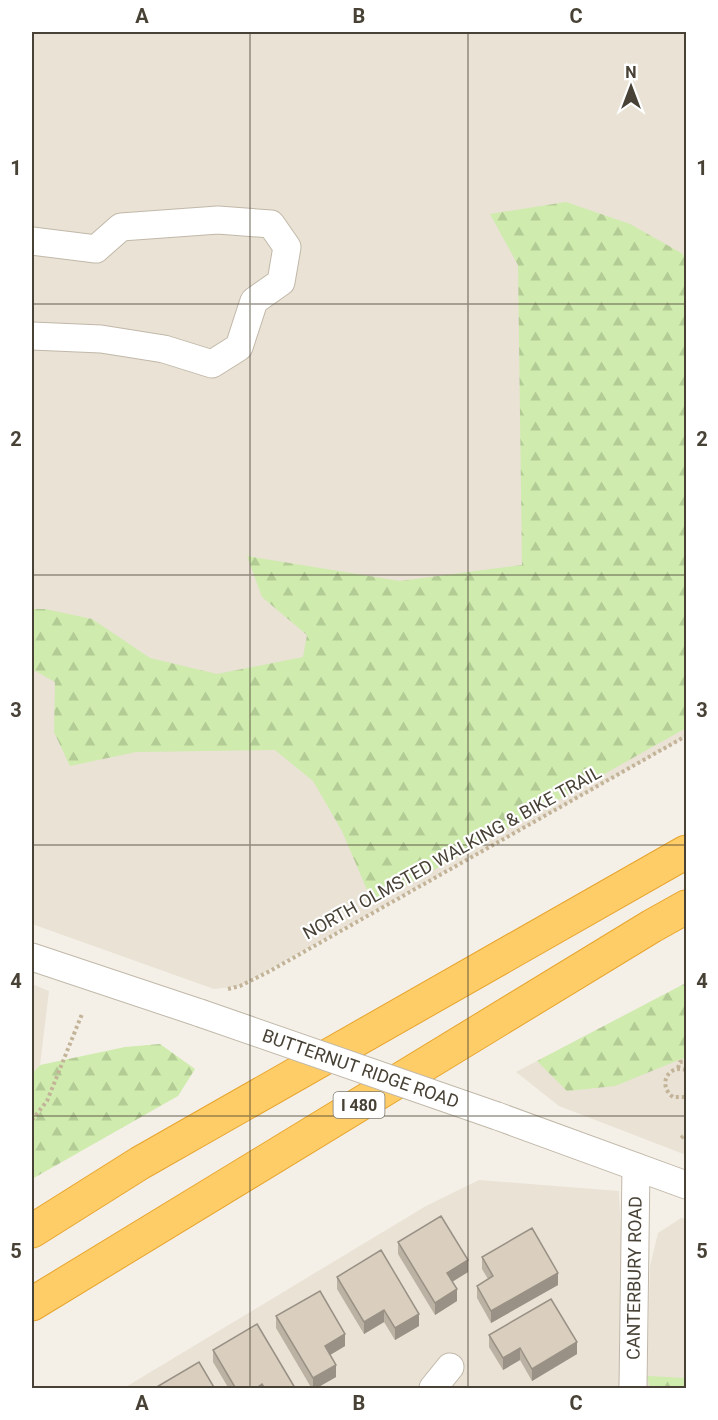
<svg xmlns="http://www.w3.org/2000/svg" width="718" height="1420" font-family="Roboto,sans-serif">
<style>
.residential{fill:#e9e2d5}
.forest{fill:url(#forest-firs)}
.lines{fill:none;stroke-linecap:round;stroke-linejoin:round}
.minor-casing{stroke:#c1b8a9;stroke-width:29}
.highway-casing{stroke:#e7a42e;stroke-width:35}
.path{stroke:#c3b499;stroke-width:4;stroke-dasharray:3 3;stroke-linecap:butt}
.minor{stroke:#fff;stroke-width:27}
.highway{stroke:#ffcd67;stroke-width:33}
.minor-bridge-casing{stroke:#c1b8a9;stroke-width:29;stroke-linecap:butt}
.minor-bridge{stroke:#fff;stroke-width:27}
.wall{fill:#bbb2a3}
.shaded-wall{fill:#999185}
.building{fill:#dacfbe;stroke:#999185;stroke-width:1.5}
.grid{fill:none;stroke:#484135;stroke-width:1.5;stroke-opacity:0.55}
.labels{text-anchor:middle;stroke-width:4.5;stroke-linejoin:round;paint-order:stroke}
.shield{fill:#fff;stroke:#7f7a72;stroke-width:1.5}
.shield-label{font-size:16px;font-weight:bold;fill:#484135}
.street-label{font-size:18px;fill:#484135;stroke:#fff}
.neatline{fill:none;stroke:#484135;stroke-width:2}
.grid-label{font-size:20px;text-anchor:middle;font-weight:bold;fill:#484135}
</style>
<defs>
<pattern id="forest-firs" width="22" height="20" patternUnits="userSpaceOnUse" patternTransform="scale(1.5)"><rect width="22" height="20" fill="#cfebad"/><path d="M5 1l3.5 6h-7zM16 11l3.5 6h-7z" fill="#b3cb95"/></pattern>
</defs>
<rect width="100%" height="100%" fill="#f4f0e7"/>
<path class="residential" d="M32,32h654v705l-446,249 -26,3 -182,-65z
M686,983v172l-127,-49 -43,-34z
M32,984l17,7 -9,74 -8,9z
M479,1180l140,11 4,89 2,108h-501l302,-182z
M681,1218l5,1v169h-39l3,-122 8,-33z"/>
<path class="forest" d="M566,202l64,22 53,30 3,14v460l-313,176 -31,-73 -29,-50 -38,-31 -139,2 -66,14 -16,-34 1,-50 -23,-13v-60h13l47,10 58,39 67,16 86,-17 4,-22 -45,-38 -15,-41 153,25 122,-16 -4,-300 -28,-51z
M686,983v74l-71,29 -48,5 -30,-30z
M160,1044l35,25 -17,27 -146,83v-105l8,-9 85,-18z
M647,1376l39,2v10h-36z"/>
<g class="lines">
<defs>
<g id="minor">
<path d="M32,241l64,8 25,-22 97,-7 53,4 16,23 -6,35 -27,19 -15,46 -27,17 -48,-15 -63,-10 -69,-3"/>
<path d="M32,957l168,56"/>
<path d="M497,1116l189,69"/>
<path d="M433,1388l17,-21"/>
<path id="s1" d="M633,1388l3,-221"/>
</g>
<path id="highway" d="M32,1231l108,-68 546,-311
M32,1304l620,-378 34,-19"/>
</defs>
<use href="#minor" class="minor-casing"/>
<use href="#highway" class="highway-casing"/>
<path class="path" d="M228,989l12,-3 30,-15 416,-235
M678,1068l2,-6 6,-1
M686,1070c-18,-6 -29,15 -13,27h13
M32,1120l15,-19 35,-87
M681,1138l5,-4"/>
<use href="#minor" class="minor"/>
<use href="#highway" class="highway"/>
<defs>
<g id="minor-bridge">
<path id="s2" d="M200,1013l297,103"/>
</g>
</defs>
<use href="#minor-bridge" class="minor-bridge-casing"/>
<use href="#minor-bridge" class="minor-bridge"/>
</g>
<path class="wall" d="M398,1242l70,30 -16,10 5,19 -22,14 -37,-61z
M482,1257l76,28 -67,38 -14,-25v-12l11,-7 -6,-10z
M337,1277l82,49 -24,14 -11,-18 -20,12 -27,-45z
M276,1316l69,30 -15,9 6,22 -21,12h-3l-36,-61z
M489,1335l88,19 -45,27 -12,-21 -17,10 -14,-23z
M213,1350l82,38 -66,1 -16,-27z"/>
<path class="shaded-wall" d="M468,1260v12l-21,13v-12z
M558,1273v12l-67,38v-12z
M457,1289v12l-22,14v-12z
M384,1310v12l-20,12v-12z
M419,1314v12l-24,14v-12z
M345,1334v12l-20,12v-12z
M577,1342v12l-45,27v-12z
M520,1348v12l-17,10v-12z
M336,1365v12l-21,12h-2v-11z
M262,1384v5h-7z"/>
<path class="building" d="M441,1216l27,44 -21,13 10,16 -22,14 -37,-61z
M532,1228l26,45 -67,38 -14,-25 16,-10 -11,-19z
M381,1250l38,64 -24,14 -11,-18 -20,12 -27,-45z
M320,1291l25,43 -20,12 11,19 -23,13 -37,-62z
M551,1299l26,43 -45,27 -12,-21 -17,10 -14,-23z
M257,1324l38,64 -1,1h-29l-3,-5 -7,5h-19l-23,-39z
M199,1362l16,27h-60v-1z"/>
<path class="grid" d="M250,32v1356M468,32v1356M32,304h654M32,575h654M32,845h654M32,1116h654"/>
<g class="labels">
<rect class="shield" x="333.5" y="1092" width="51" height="26" rx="4.5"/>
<g class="shield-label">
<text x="359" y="1111">I 480</text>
</g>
<g class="street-label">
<text transform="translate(452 853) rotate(-29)" y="6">NORTH OLMSTED WALKING &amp; BIKE TRAIL</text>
<text dy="6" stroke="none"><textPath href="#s2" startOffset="170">BUTTERNUT RIDGE ROAD</textPath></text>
<text dy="6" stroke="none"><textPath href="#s1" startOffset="110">CANTERBURY ROAD</textPath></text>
</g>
</g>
<rect width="718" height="1420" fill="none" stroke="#ffffff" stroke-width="66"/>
<g transform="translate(631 87)" stroke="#ffffff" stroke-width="4.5" paint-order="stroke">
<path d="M0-4.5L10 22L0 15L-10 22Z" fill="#484135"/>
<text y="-9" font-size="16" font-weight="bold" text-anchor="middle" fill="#484135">N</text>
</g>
<rect x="33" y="33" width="652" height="1354" class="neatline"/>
<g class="grid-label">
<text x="142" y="23">A</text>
<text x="359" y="23">B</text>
<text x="576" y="23">C</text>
<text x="16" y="175">1</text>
<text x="702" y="175">1</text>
<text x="16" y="446">2</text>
<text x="702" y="446">2</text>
<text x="16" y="717">3</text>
<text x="702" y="717">3</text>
<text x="16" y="988">4</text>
<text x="702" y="988">4</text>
<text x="16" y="1258">5</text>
<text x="702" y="1258">5</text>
<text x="142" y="1410">A</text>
<text x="359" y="1410">B</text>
<text x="576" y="1410">C</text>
</g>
</svg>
